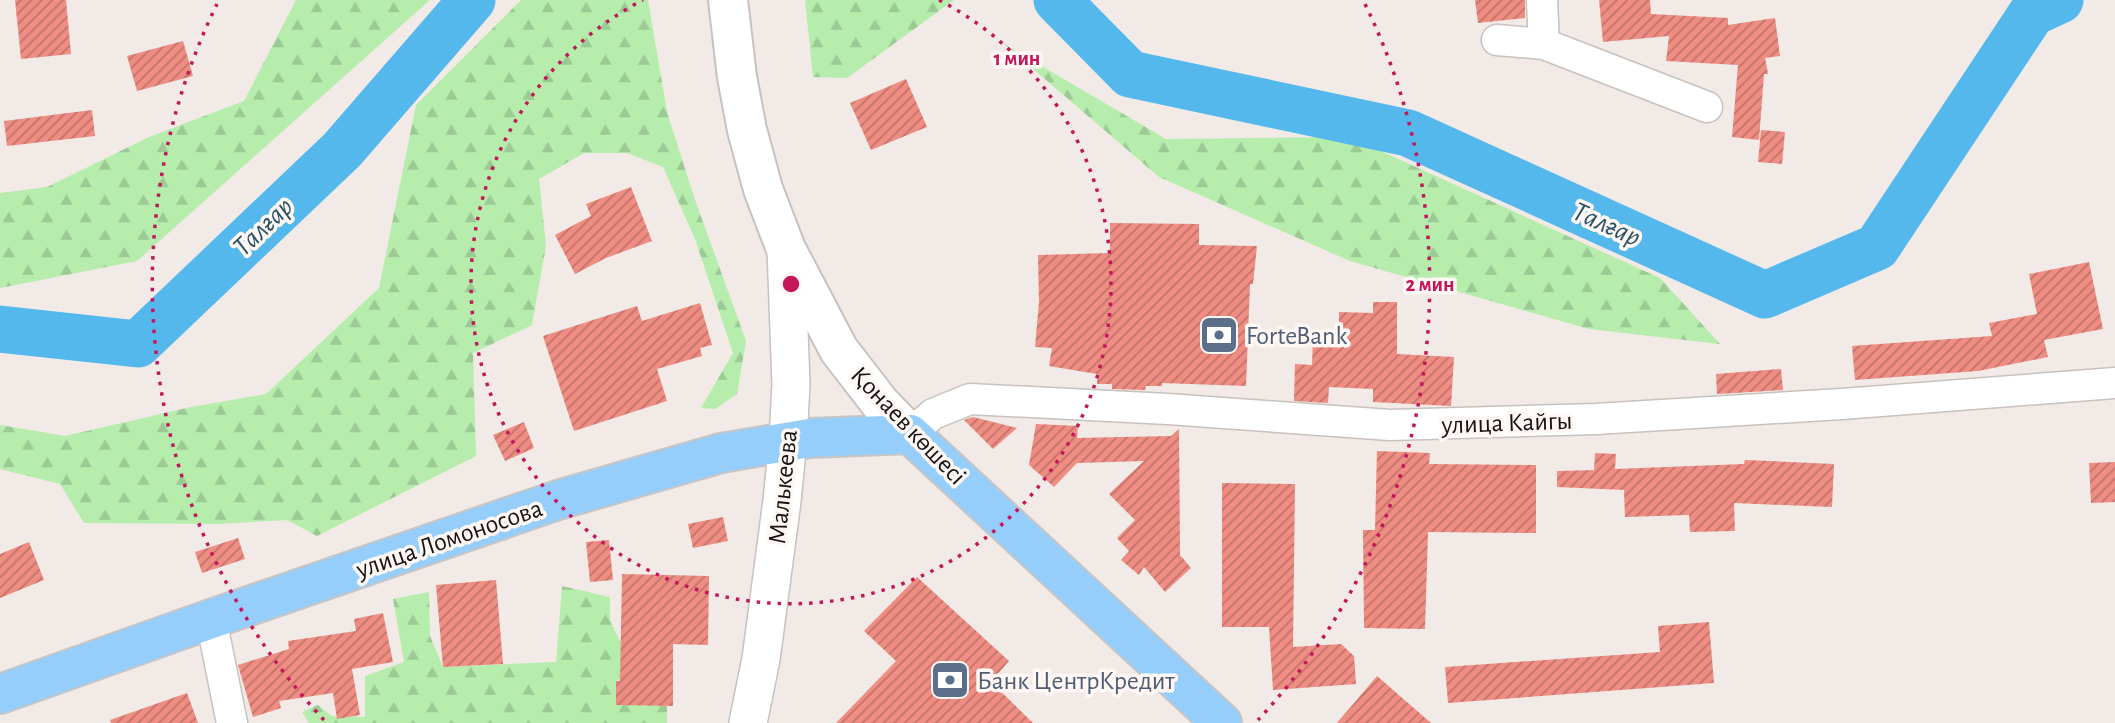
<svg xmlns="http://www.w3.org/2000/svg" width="2115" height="723" font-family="'Alegreya Sans',sans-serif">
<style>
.forest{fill:url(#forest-firs)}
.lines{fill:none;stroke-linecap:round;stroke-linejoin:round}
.river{stroke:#54b8ed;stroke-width:47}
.building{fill:url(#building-hatch)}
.minor-casing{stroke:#c8c1bd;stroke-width:33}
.tertiary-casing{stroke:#c8c1bd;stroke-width:40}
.secondary-casing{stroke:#c8c1bd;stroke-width:42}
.primary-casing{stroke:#c7c6c6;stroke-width:42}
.minor{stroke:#fff;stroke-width:30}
.tertiary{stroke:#fff;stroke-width:37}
.secondary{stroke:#fff;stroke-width:38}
.primary{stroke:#95cdfb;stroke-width:38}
.ring{fill:none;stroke:#c2185b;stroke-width:3.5;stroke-dasharray:3.5 7}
.labels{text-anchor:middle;stroke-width:7;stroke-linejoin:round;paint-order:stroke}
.service-label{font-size:26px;fill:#4e5e75;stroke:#fff7f3;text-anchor:start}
.street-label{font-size:26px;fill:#151311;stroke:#fff7f3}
.water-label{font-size:28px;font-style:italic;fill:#295269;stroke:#fff7f3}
.centre{fill:#c2185b;stroke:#fff7f3;stroke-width:3.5}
.ring-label{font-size:21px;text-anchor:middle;font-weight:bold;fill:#c2185b;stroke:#fff7f3;stroke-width:7;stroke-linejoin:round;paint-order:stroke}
</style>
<defs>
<pattern id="forest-firs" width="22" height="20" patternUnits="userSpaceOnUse" patternTransform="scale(1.75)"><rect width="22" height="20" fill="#b6edad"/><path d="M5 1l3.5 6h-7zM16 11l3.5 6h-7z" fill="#9cca94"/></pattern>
<pattern id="building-hatch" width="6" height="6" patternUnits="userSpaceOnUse" patternTransform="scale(1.75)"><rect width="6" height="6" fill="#ef8d83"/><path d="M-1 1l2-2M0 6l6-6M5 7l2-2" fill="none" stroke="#c0726a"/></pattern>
</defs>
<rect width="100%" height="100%" fill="#f1eae6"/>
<path class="forest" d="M296,0h134l-293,261 -137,27v-95l47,-6 102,-50 95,-36z
M521,0h127l19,112 27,85 52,144 -9,53 -22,15 -14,-1 32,-55 -38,-114 -32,-72 -36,-14h-43l-45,26 7,67 -14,79 -59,28 3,103 -159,80 -30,-16 -69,4 -134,-1 -24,-39 -60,-15v-44l65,11 126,-29 75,-13 113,-106 37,-183z
M805,0h149l-107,78 -34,-1z
M1004,44l162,95 184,-2 310,141 60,66 -131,-15 -239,-68 -191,-84z
M562,586l48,11v23l19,41 -2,15 -11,5v24c17,0 34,-5 51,-1v19h-358l-7,-11 16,-7 14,11 33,1v-41l39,-14 -11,-63 36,-7 1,44 13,31 113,-5z"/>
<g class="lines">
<path class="river" d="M1057,0l73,74 278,59 357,162 112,-48 155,-234 28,-13
M0,329l138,15 204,-194 130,-150"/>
</g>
<path class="building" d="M15,0h51l5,54 -50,5z
M1475,0h50v18l-47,5z
M1599,0h51l1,14 77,4v7l47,-7 5,38 -15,2 3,16h-4l-5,66 -27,-3 6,-72 -72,-4 3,-25 -66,6z
M183,41l10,35 -56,15 -10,-35z
M906,79l21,48 -56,23 -21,-47z
M92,110l3,26 -88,10 -3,-25z
M1761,130l24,2 -3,32 -24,-2z
M631,187l21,54 -46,17 -31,16 -20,-39 36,-19 -5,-12z
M1110,223l89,1v21l58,1 -4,38h-3l-4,102 -84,-3v3h-16l-1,4 -33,-1v-5h-15v-10l-48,-8 3,-18 -17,-1 4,-45 -1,-47 72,-2z
M2089,262l14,67 -59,11 4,17 -70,14 -123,9 -3,-34 140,-10 -3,-13 48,-9 -8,-40z
M1373,302h24v52l57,3 -3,49 -78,-4v-13l-44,-2 -1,16 -34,-2 1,-37 17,1 1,-28 26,1v-26l34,1z
M700,303l12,42 -12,3 2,8 -45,13 10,32 -93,30 -31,-95 94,-30 5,15z
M1781,369l2,21 -66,4 -1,-20z
M973,417l44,11 -24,21 -29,-29z
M524,422l10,26 -29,13 -12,-26z
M1036,424l42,2 -1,12 94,-2 8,-7 1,126 11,13 -26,24 -21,-25 -5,8 -18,-15 8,-9 -12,-13 18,-18 -26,-26 35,-33 -67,2 -23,24 -25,-22z
M1377,451l53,2 -1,11 107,1v68l-108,-1 -3,97 -61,-1 -1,-98h12z
M1595,453l21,1 -1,15 129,-5 1,-4 89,4 -2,43 -98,-4 1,28 -45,1 -1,-17 -64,2 -1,-27 -67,-3v-16l37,-1z
M2115,462v40l-24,1 -2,-40z
M1222,483l73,1 -2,163 48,-3 13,12 2,28 -83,6 -4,-63h-47z
M723,517l5,24 -35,7 -5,-24z
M238,538l7,21 -43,14 -7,-21z
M609,540l4,40 -23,2 -4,-40z
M29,542l15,38 -44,18v-44z
M622,574l87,2 -1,69 -35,-1v62l-57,-1v-24h4z
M917,577l92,84 -18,21 42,41h-197l60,-62 -32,-30z
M496,580l7,84 -60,3 -7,-82z
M383,613l10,49 -41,7 8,46 -23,4 -4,-26 -54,8 2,7 -28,9 -15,-52 51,-16 -1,-8 68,-10 -2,-12z
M1709,622l5,61 -266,20 -3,-36 215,-15 -2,-26z
M1377,676l54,47h-94z
M187,693l11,30h-87l-1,-3z"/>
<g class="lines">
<defs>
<path id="minor" d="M1542,0l2,44 163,63
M1497,40l47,4
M910,434l23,-20 37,-15 198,10 222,16 206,-6 246,-15 273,-21
M211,619l21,104"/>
<path id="tertiary" d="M748,723l13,-64 21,-158 6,-61 3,-56 -5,-135"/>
<path id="secondary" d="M728,0l9,77 10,53 16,59 23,60 53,101 41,53 30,31"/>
<path id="primary" d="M0,694l211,-75 347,-119 163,-47 89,-15 100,-4 312,289"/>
</defs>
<use href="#minor" class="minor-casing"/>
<use href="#tertiary" class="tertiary-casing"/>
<use href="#secondary" class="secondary-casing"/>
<use href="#primary" class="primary-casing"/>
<use href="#minor" class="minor"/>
<use href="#tertiary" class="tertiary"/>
<use href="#secondary" class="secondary"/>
<use href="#primary" class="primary"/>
</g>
<g class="ring">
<path d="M939 0A320 320 0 1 1 643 0"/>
<path d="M324 720A639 639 0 0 1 217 4M1365 4A639 639 0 0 1 1258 720"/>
</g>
<defs>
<symbol id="bank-square" viewBox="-11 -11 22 22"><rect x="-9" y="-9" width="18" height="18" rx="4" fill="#5c6f8a" stroke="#fff7f3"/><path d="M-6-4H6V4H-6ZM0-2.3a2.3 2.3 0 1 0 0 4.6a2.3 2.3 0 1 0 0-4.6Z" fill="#fff"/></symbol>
</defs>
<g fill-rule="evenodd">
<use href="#bank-square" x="1197" y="313" width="44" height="44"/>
<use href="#bank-square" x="928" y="658" width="44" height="44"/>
</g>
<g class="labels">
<g class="service-label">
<text x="1246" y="344">ForteBank</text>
<text x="977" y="689">Банк ЦентрКредит</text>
</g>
<g class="street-label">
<text transform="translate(1507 422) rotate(-2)" y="9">улица Кайгы</text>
<text transform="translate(909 425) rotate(46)" y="9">Қонаев көшесі</text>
<text transform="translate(782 487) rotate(-84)" y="9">Малькеева</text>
<text transform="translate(449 538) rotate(-19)" y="9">улица Ломоносова</text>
</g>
<g class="water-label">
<text transform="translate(1607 223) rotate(24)" y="10">Талғар</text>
<text transform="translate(262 226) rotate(-44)" y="10">Талғар</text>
</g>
</g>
<circle cx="791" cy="284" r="10" class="centre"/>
<g class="ring-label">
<text x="1017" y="65">1 мин</text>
<text x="1430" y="291">2 мин</text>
</g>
</svg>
